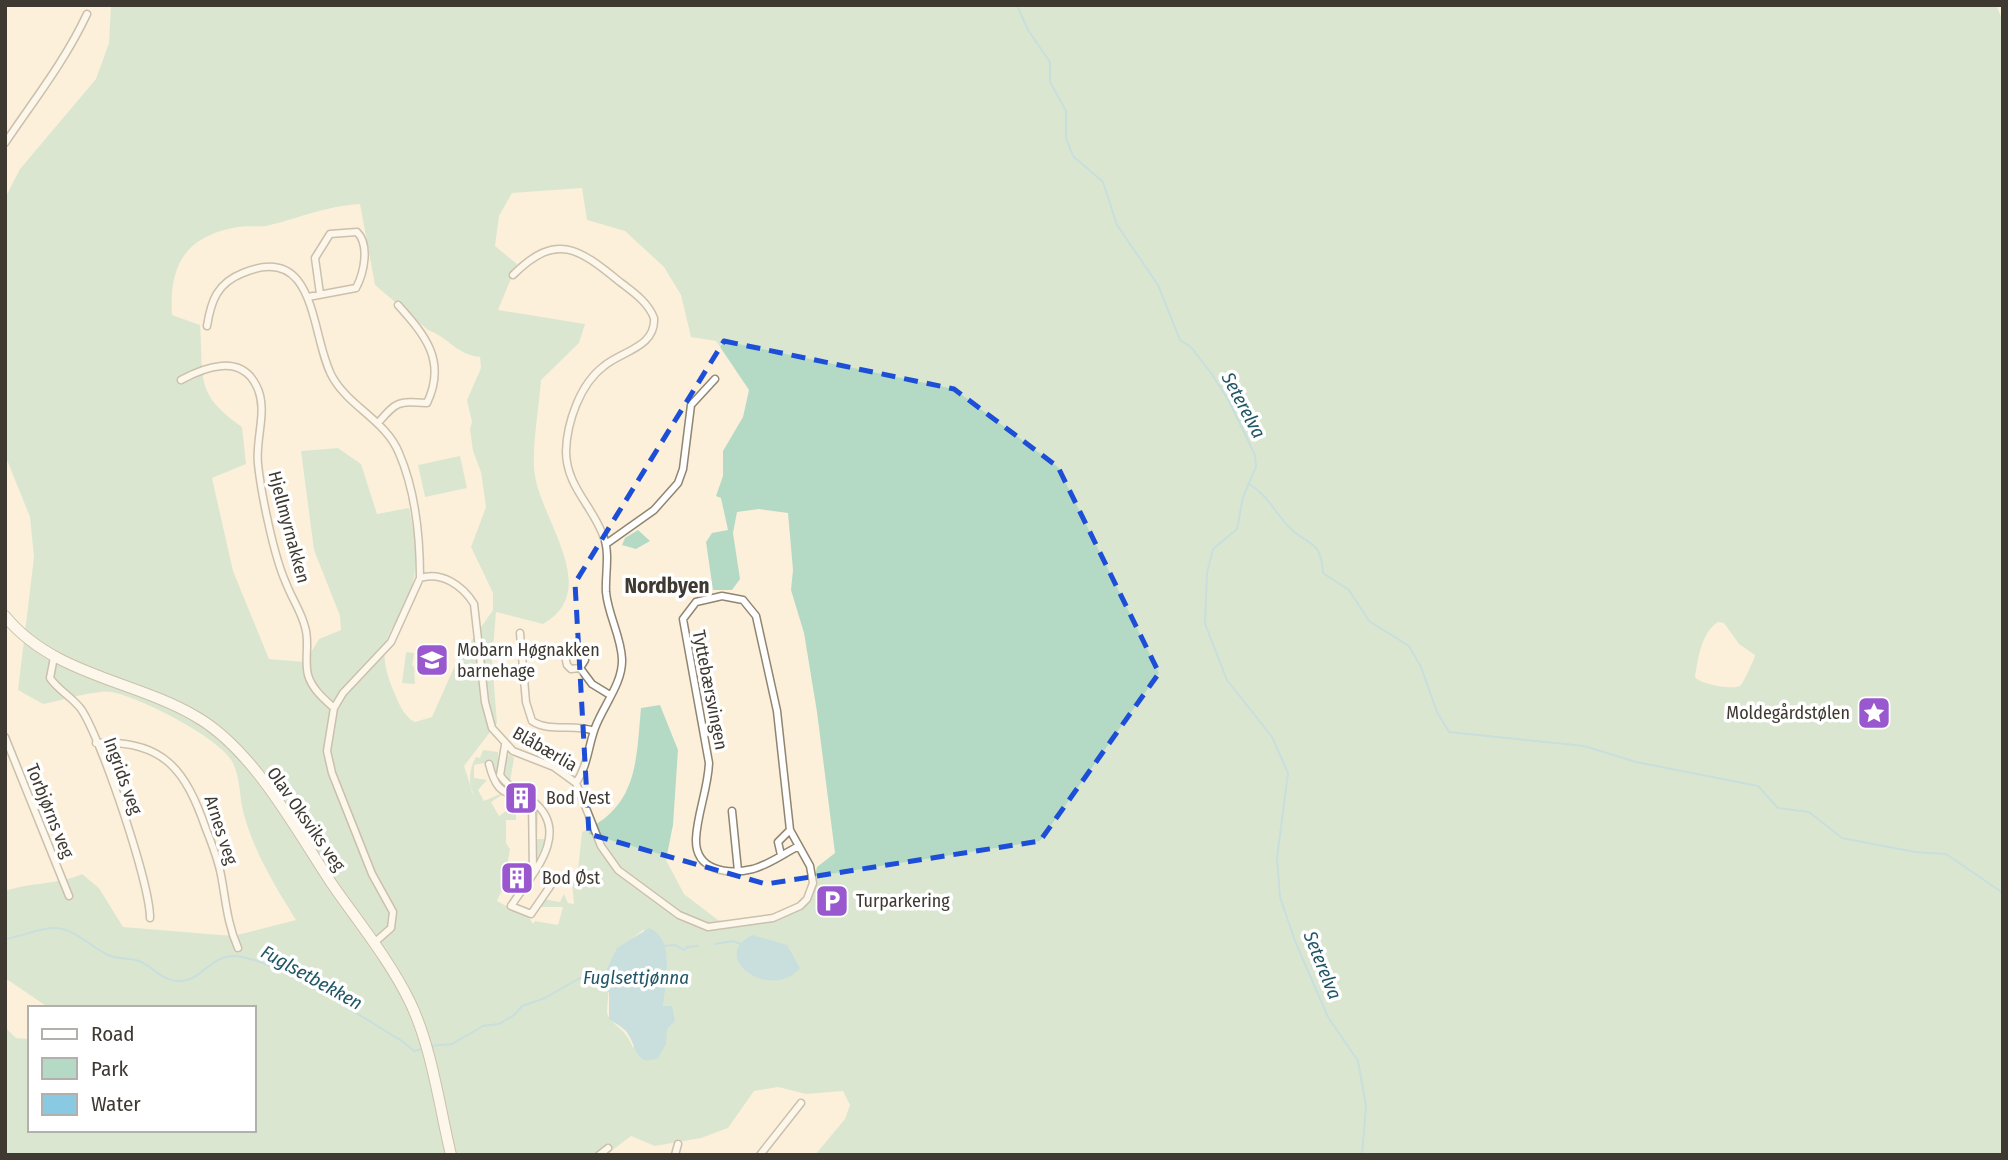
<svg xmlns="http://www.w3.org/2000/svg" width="2008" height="1160" font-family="'Fira Sans Condensed',sans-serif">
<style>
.green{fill:#b4dac6;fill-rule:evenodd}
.water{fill:#89cae2}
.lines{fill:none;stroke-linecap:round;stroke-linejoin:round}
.stream{stroke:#89cae2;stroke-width:2}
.street-casing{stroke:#908571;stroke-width:9}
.secondary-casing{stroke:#908571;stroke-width:12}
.street{stroke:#fff;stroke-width:6}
.secondary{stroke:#fff;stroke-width:10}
.marked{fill:none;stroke:#1d4ed8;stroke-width:5;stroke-dasharray:14 9;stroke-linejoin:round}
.labels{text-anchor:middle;stroke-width:7;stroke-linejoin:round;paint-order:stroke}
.street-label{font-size:18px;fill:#3e3931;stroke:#fff}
.poi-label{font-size:18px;fill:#3e3931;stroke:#fff;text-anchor:start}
.water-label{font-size:19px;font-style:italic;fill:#215667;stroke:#fff}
.quarter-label{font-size:21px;font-weight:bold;fill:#3e3931;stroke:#fff}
</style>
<rect width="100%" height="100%" fill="#fcf0da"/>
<path class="green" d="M111,5h1885l7,16v1134h-1188l30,-36 5,-14 -7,-14 -37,3 -28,-7 -24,4 -26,37 -27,10 -46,8 -24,-10 -25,19h-601v-128l11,11 14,1v91h224v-122h-205l-44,-30v-87c26,-9 53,-6 77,-17l17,14 24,39 110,9 63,-16c-21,-34 -41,-66 -52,-105 -5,-17 -3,-35 -11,-52 -11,-24 -95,-67 -122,-71 -17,-2 -51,9 -68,12l-25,-14 16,-133 -4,-40 -25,-62v-257l15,-29 76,-90 13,-36zM582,188l5,32 38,11 39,36 17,28 10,42 25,4 33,49 -6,27 -20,34v25l-7,20 5,2 7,32 -16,3 -6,9 7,48h19l8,-11 -7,-46 4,-21 22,-3 29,4 5,57 -2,20 13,43 13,79 18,141 -18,14 -4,18 -14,18 -27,15 -38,6 -16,-4 -34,-26 -18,-34 7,-35 5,-75 -18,-45 -19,3c-5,54 -3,98 -59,124l-4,38 -6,11 2,23 -6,-1 -4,-9 -4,8 -16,-3 -5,8h24l-5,18 -23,-4 -2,3 -3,-5 -33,-18c4,-12 18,-29 32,-26l1,-9 -15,2 -2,4 -6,-6 3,-17 -4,-6v-23h10v-16l-17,12 -8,-14 11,-7 6,1 -6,-3 -18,8 -6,-11 9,-10 -13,-2v-13l15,-3 10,24 15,6 -16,-14v-26l-15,-2 -3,8 -4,-1c-7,10 -8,29 -2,39l-10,-30 33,-43 -5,-63 4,-48 47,12c62,-35 -7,-108 -9,-157 -1,-29 5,-59 7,-87l38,-37 6,-19 -87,-14 19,-46 -22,-18 4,-30 13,-23zM360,204l15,81 53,45c20,7 29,25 52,27l1,11 -14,32 5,22 -2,7 3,22 8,21 5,35 -15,40 22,46v17l-37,53 -24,54 -17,5c-12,-6 -16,-19 -21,-30 -27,-64 11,-59 20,-115 4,-23 0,-46 -5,-69l-32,6 -16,-50 -23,-16 -37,3 13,99 26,66 1,14 -22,9 -14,23 -36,-3 -36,-88 -21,-93 34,-14 -4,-37c-48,-34 -38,-48 -42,-102l-28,-10c-3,-50 13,-79 66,-88 11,-2 22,1 32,-2 33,-8 56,-19 90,-21zM1718,622l6,1 15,21 16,11c0,3 -12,28 -14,30 -5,6 -42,-1 -46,-8 3,-18 6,-44 23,-55zM643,930l17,6 3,10 -30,102c-8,-22 -21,-21 -26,-35 5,-51 -6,-50 36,-83z
M460,456l7,32 -42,9 -7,-32z
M638,530l12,11 -14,8 -14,-4 3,-7z
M406,652l8,1 -2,13h2l1,18 -13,-1z
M509,754l5,4 -4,24 -8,-13z
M537,808l5,4 -4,2 -1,25h9l-11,24 -1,-54z"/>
<path class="water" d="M649,928c27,10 16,56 14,78h9l3,15 -8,8 -1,15 -8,14c-22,9 -21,-10 -30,-24 -4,-7 -13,-10 -19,-15v-26l-7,-14 15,-31z
M752,935l35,10 13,23c-28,34 -93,-10 -48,-33z"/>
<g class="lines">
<path class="stream" d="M1017,5l11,25 22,32v20l16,29v27l7,18 30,26 14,43 41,60 22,55 11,7 20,26 18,28 26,54 1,12 -13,30 -6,32 -24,20 -6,24 -2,51 22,56 45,57 16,36 -11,85 3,39 15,44 33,76 30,44 8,45 -4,49
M1249,484c20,12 25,28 41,44 18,18 31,11 33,45l26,17 20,31 40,25 12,21 16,45 12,20 135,14 52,16 122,24 20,22 31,4 33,26 73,14 31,2 57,39
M5,939c17,-2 34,-12 51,-11 19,1 35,19 52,27 9,4 21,3 31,6 14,5 20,18 37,20 23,3 32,-23 55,-25 38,-2 135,64 171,85l12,10 8,-2
M715,944l18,-3 8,3
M663,946l12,-1 9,5 3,-3 11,-1
M430,1046l22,-2 31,-18 16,-2 15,-9 8,-9 23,-8 35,-20 23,1"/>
<defs>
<path id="street" d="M5,143c29,-43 60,-82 82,-129
M513,275c44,-44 66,-26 107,7 13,10 28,20 34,36 2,29 -32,33 -50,48 -24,18 -37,56 -38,85 0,36 28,56 38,87 6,16 1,37 2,54 2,23 15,44 16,67 1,24 -19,47 -27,69 -7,19 -7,37 -19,55
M308,297l48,-9c8,-15 14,-43 1,-56l-27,2 -15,24 5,36
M207,326c4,-25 10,-43 36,-53 76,-32 67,66 90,105 17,29 53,43 66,75 16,37 21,85 21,125
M181,380c24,-13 59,-26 75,5 13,24 -1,53 2,79 3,29 16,93 28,119 6,16 15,28 19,44 5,15 -1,33 3,48 4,14 16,24 26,33
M378,423c19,-22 20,-22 49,-20 20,-42 -2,-68 -29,-98
M606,544l48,-34 24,-27 5,-14 8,-64 24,-26
M520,633l6,69 6,19c18,12 42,2 62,10
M54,657l-4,21c8,12 22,19 31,31 20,29 69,174 69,209
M580,668l-9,1 -4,-4 -2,-9 10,-6 8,4 2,6 -5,8 12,16 18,11
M5,737l64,159
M96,743c68,-4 90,28 110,86 6,15 12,30 15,46 5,26 6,48 17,73
M505,745l-5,30c8,13 23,18 34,27 38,32 -3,73 -23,104l20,8 20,-29
M489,764c5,20 11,32 34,31
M532,800l1,72
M732,811l6,60
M781,855l-3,-13 12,-12
M374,943l17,-15 2,-16 -21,-38 -40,-101 -5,-22 7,-43 9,-15 48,-51 29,-64c22,-7 43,8 54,26l11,98 7,26 21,23 41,16 22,16 25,63 17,24 61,45 29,12 65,-9 27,-12 7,-7 6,-16 -3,-17 -20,-36 -13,-119 -21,-95 -13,-16 -21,-4 -26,6 -13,17 26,144c-1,26 -12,51 -13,76 -1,32 32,36 57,30 15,-4 30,-15 44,-22
M599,1155l9,-7
M675,1155l3,-11
M760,1155l41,-52"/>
<path id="secondary" d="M5,616c48,59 128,64 190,100 59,33 102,116 139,171 26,37 56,74 76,115 22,46 29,103 41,153"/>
</defs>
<use href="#street" class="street-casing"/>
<use href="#secondary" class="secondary-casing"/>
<use href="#street" class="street"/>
<use href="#secondary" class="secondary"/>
</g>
<path d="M0 0H2008V1160H0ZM724,341l230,48 104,78 101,206 -119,168 -274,43 -177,-50 -14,-251z" fill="#fcf0da" fill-opacity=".55" fill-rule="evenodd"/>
<path class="marked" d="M724,341l230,48 104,78 101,206 -119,168 -274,43 -177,-50 -14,-251z"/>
<defs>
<symbol id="school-square" viewBox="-11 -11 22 22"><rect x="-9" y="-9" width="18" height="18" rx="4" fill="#9a58ce" stroke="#fff"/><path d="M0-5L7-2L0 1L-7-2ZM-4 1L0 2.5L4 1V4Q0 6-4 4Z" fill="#fff"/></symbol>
<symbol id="sight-square" viewBox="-11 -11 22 22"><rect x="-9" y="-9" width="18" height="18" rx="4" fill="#9a58ce" stroke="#fff"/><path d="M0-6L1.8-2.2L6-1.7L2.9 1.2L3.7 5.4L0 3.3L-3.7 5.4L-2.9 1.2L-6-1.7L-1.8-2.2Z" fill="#fff"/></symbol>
<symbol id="building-square" viewBox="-11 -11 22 22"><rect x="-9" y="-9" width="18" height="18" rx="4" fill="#9a58ce" stroke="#fff"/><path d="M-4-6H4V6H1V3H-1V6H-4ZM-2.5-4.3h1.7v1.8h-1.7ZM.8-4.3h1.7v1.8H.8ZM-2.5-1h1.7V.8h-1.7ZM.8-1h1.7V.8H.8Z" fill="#fff"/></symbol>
<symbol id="parking-square" viewBox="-11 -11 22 22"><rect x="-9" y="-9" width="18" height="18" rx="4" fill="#9a58ce" stroke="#fff"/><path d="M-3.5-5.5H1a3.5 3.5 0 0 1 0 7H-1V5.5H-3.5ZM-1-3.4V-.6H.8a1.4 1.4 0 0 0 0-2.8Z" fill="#fff"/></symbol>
</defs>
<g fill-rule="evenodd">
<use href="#school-square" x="413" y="641" width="38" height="38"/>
<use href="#sight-square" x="1855" y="694" width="38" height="38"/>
<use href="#building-square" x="502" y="779" width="38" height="38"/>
<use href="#building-square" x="498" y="859" width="38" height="38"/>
<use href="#parking-square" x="813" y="882" width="38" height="38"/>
</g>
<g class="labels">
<g class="street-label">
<text transform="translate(289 527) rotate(75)" y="6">Hjellmyrnakken</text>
<text transform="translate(710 690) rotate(79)" y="6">Tyttebærsvingen</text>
<text transform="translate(545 749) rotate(30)" y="6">Blåbærlia</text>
<text transform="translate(123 776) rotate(70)" y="6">Ingrids veg</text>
<text transform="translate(50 811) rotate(68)" y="6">Torbjørns veg</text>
<text transform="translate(306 819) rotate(55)" y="6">Olav Oksviks veg</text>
<text transform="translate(221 830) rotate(72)" y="6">Arnes veg</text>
</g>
<g class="poi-label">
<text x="457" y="656">Mobarn Høgnakken<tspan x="457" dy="21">barnehage</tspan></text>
<text x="1850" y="719" text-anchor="end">Moldegårdstølen</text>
<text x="546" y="804">Bod Vest</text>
<text x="542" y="884">Bod Øst</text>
<text x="856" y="907">Turparkering</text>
</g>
<g class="water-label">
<text transform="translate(1244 405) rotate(62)" y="7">Seterelva</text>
<text transform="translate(1323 965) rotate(68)" y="7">Seterelva</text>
<text transform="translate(312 977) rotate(29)" y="7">Fuglsetbekken</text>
<text x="636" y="984">Fuglsettjønna</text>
</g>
<g class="quarter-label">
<text x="667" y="593">Nordbyen</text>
</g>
</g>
<rect width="2008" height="1160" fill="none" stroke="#3e3931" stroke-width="14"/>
<rect x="28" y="1006" width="228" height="126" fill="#ffffff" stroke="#b2b0ad" stroke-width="2"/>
<rect x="42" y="1029" width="35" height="10" fill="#ffffff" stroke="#b2b0ad" stroke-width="2"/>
<text x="91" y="1041" font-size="21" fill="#3e3931">Road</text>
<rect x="42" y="1058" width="35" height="21" fill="#b4dac6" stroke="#b2b0ad" stroke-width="2"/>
<text x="91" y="1076" font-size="21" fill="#3e3931">Park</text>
<rect x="42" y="1094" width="35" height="21" fill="#89cae2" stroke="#b2b0ad" stroke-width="2"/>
<text x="91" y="1111" font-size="21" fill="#3e3931">Water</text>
</svg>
